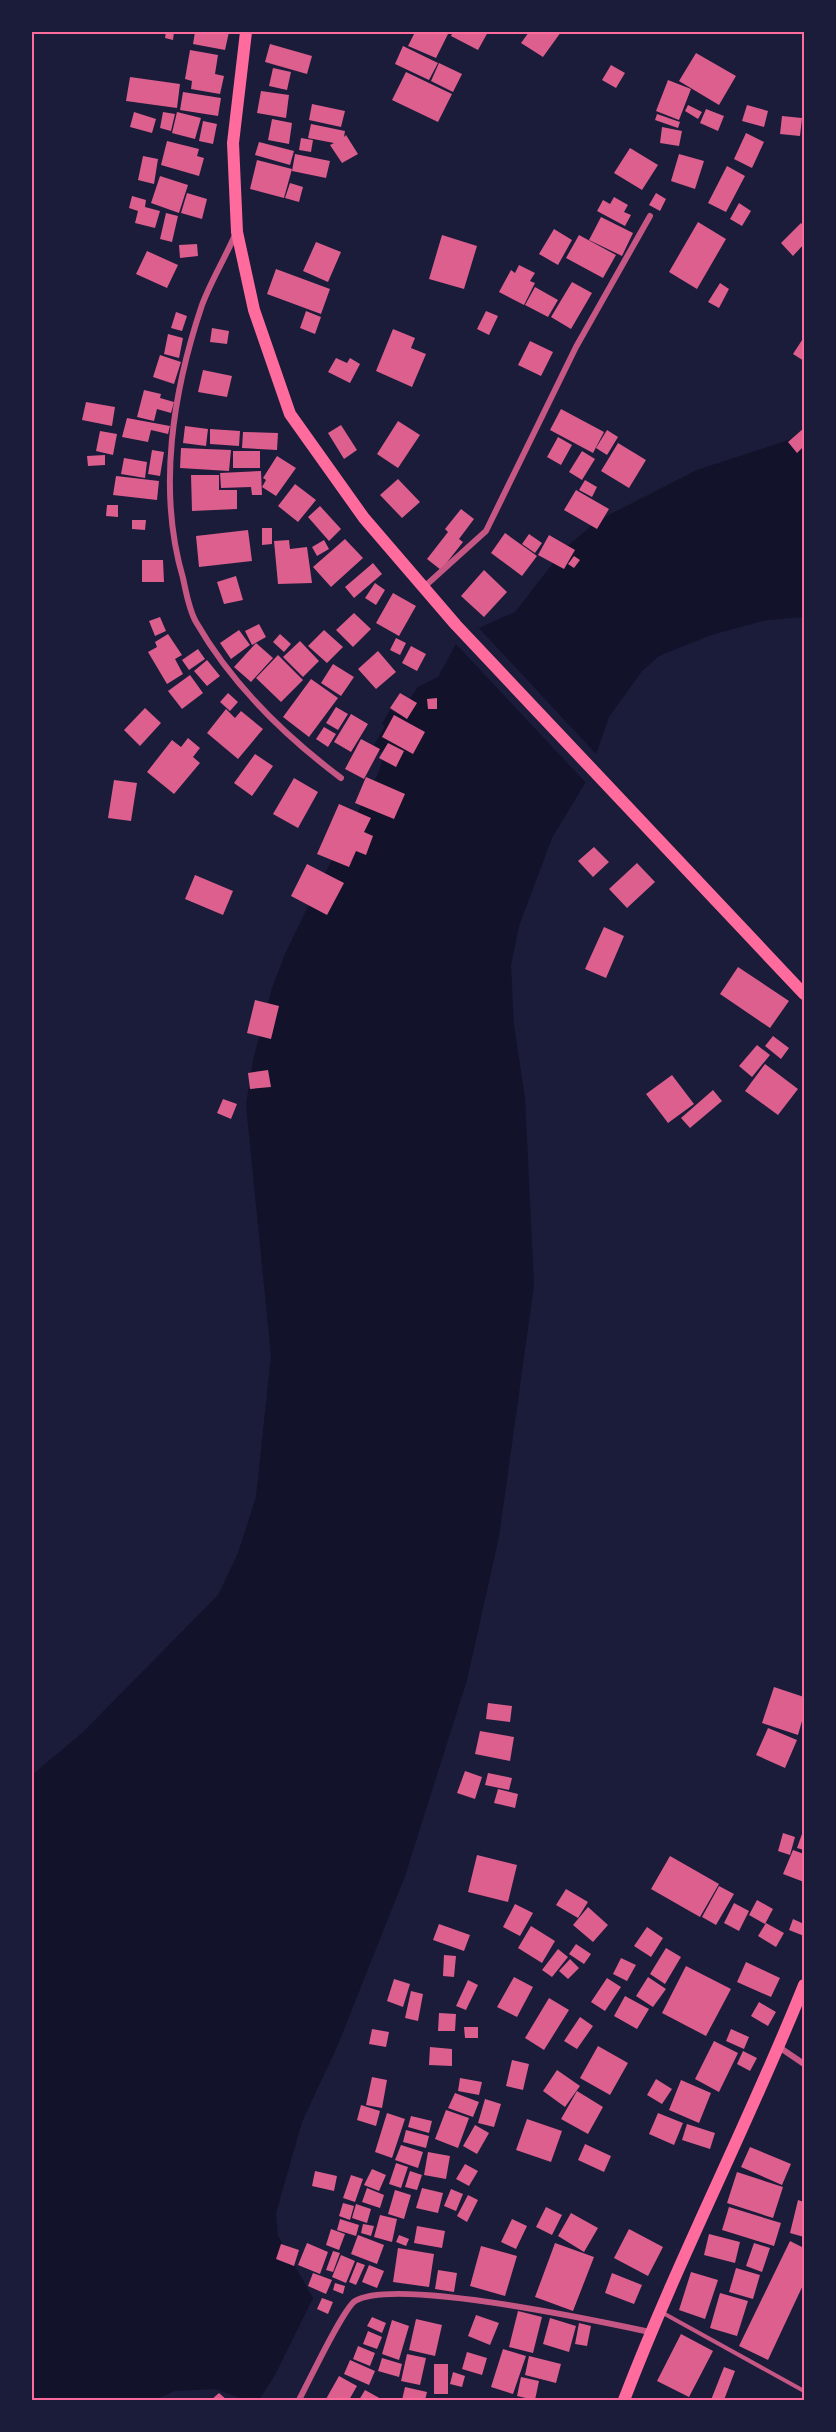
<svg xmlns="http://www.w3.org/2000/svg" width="836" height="2432" font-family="'Titillium Web',sans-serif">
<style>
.water{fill:#12122b}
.pier{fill:#1b1b3a}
.building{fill:#dd5f8e}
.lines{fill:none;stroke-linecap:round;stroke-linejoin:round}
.service{stroke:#c65784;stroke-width:4}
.minor{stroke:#c65784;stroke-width:6}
.primary{stroke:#ff6b9d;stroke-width:12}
.neatline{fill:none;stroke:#ff6b9d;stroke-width:2}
</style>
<rect width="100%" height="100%" fill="#1b1b3a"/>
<path class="water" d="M804,435v182l-37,3 -56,15 -52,21 -17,15 -33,46 -22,63 -35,58 -33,88 -8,39 3,61 11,72 9,187 -35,252 -32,143 -62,196 -68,171 -35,75 -26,91 2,23 35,62 -38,77 -16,25h-13l-31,-11 -40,2 -21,9h-122v-625l50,-42 136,-138 20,-42 18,-56 15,-141 -25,-251 7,-45 19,-72 13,-34 30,-62 63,-118 6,-20 -11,-7 12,-21 -3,-2 8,-14 9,5 19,-28 20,-10 18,-33 23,-16 36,-16 49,-63 33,-28 100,-51z"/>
<path class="pier" d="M477,626l121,130 -11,28 -133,-142z"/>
<path class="building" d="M166,32h8l-1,8 -8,-2z
M195,32h34l-4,18 -32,-6z
M415,32h34l-13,26 -28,-12z
M453,32h35l-10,18 -27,-14z
M529,32h32l-18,25 -22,-14z
M270,44l42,12 -5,18 -42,-12z
M403,46l35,17 -9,17 -34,-16z
M190,50l28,5 -3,19 9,2 -4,18 -29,-5 1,-8 -7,-2z
M696,53l40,23 -17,29 -40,-24z
M439,63l23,11 -9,18 -22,-11z
M611,65l14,8 -9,15 -14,-8z
M273,68l18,4 -4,18 -18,-4z
M406,72l46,22 -14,28 -46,-22z
M130,77l50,7 -3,24 -51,-7z
M668,80l23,9 -12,31 -23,-9z
M261,91l28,4 -3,23 -29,-5z
M183,92l38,6 -3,18 -38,-6z
M312,104l33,7 -4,16 -32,-7z
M688,105l14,7 -4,7 -13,-8z
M747,105l21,6 -4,16 -22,-6z
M706,109l18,7 -6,15 -18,-8z
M134,112l22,7 -4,14 -22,-6z
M163,112l12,2 -4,17 -11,-3z
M177,112l24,6 -6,21 -23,-6z
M657,114l23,8 -2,6 -23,-8z
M782,116l20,2 -2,18 -20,-2z
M272,119l20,4 -3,21 -21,-4z
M203,121l14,3 -4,20 -14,-3z
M311,124l34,7 -1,6 2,-2 12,19 -16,9 -12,-18 4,-2 -26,-5z
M662,127l20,4 -3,15 -19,-3z
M746,133l18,9 -12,26 -18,-9z
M301,138l12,2 -2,12 -12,-2z
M167,141l32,8 -2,7 7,2 -5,18 -38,-11z
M259,142l35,9 -4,14 -35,-10z
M630,148l28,17 -16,25 -28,-17z
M295,154l35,7 -4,17 -34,-7z
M679,154l25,7 -9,28 -24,-8z
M143,156l15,3 -4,25 -16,-4z
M257,160l35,9 -8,29 -34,-9z
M727,166l18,10 -19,36 -18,-9z
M160,176l28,9 -9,28 -28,-10z
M290,183l13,4 -4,15 -14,-4z
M187,193l20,6 -5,20 -21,-6z
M656,193l10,6 -6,12 -11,-6z
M132,196l14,4 -1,7 15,4 -5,17 -20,-5 3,-12 -9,-3z
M614,197l14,8 -4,7 7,3 -6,11 -28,-15 6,-11 7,4z
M739,203l12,8 -9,15 -12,-7z
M166,213l12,3 -6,26 -12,-3z
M601,217l32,16 -11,23 -33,-16z
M698,222l28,17 -29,50 -28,-17z
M801,223l3,3v18l-11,12 -12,-13z
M554,229l18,11 -14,25 -19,-11z
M442,235l35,11 -13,43 -35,-10z
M579,235l37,20 -13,23 -37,-20z
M316,242l25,10 -13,30 -25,-11z
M197,244l1,12 -18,2 -1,-13z
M147,251l31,14 -11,23 -31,-14z
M519,265l16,8 -5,8 5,2 -11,22 -25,-13 12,-22 4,3z
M276,269l54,20 -9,25 -54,-20z
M572,282l20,11 -21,36 -20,-12z
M720,283l9,6 -10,19 -11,-6z
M535,287l23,13 -10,17 -23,-12z
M306,311l15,6 -6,17 -15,-6z
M486,311l12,5 -9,19 -12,-6z
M176,312l11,4 -5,15 -11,-3z
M212,328l17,3 -2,13 -17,-2z
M393,329l22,9 -4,10 15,6 -14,33 -36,-16z
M168,334l15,4 -4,20 -15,-4z
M804,337v24l-11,-7z
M530,341l23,11 -12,24 -23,-11z
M160,355l21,7 -7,22 -21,-7z
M336,358l11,5 3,-5 10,6 -10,19 -22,-11z
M203,370l29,6 -5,21 -29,-5z
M144,390l17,4 -1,4 14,4 -3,11 -14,-4 -3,12 -17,-4z
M86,402l29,5 -3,19 -30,-6z
M561,409l43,23 -11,21 -43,-23z
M127,418l43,8 -2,8 -17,-4 -3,12 -26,-5z
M398,421l22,14 -22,33 -21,-14z
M341,425l16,25 -13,9 -16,-26z
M185,426l23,3 -2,17 -23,-3z
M804,428v18l-7,7 -9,-11z
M210,429l30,2 -1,15 -29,-2z
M607,430l11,7 -11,18 -11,-7z
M100,431l17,3 -4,21 -17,-4z
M243,432l35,1 -1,17 -35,-2z
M558,437l14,8 -11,20 -14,-8z
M618,443l28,17 -17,28 -28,-17z
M181,448l50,2 -2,21 -49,-3z
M152,450l12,2 -4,24 -12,-2z
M233,451h27v17h-27z
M582,451l13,8 -13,21 -13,-8z
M105,455v10l-17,1 -1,-10z
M277,456l19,12 -20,28 -14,-9 4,-7 -3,-2z
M124,458l23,4 -2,16 -24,-4z
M261,471l1,24h-10l-1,-8 -30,1 -1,-15z
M191,475h28v15h18v19l-45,2z
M116,476l43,5 -2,19 -44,-5z
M398,479l22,23 -18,16 -22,-23z
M585,480l12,7 -5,10 -13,-7z
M295,484l21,16 -18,22 -20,-16z
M576,490l33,19 -12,20 -33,-19z
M107,505h11v12l-12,-1z
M320,506l21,23 -12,12 -21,-24z
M461,509l13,10 -15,20 4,3 -22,28 -14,-11 21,-27 -3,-3z
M132,520h14l-1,10 -13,-1z
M262,528h10v16l-10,1z
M248,530l4,31 -53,6 -3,-31z
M505,533l32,23 -15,20 -31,-23z
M529,534l13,9 -7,10 -13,-9z
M549,535l26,15 -11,19 -26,-14z
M345,539l18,19 -32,29 -18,-20z
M289,540l1,9 17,-2 5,36 -34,1 -4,-43z
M324,540l5,9 -12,7 -5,-9z
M574,556l6,4 -6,8 -6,-4z
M142,560h21l1,22h-22z
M373,563l9,11 -28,24 -9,-11z
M484,570l23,22 -23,25 -23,-21z
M236,576l7,24 -19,4 -7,-22z
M375,583l10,7 -9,15 -11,-7z
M393,593l23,13 -17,30 -23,-13z
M354,613l17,16 -18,18 -17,-17z
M160,617l6,14 -11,5 -6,-15z
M259,624l7,13 -14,8 -7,-14z
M239,630l11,15 -19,14 -11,-16z
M324,630l19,17 -16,16 -19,-17z
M168,634l14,21 -7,4 8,15 -16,10 -19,-32 9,-5 -2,-5z
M280,634l11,10 -7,8 -11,-10z
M396,638l10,5 -6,12 -10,-5z
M300,641l19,20 -16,16 -20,-20z
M256,643l17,15 -22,24 -17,-15z
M411,646l15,8 -9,17 -15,-8z
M198,649l7,10 -16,11 -7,-10z
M378,651l18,21 -20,17 -18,-20z
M278,655l25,25 -22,22 -25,-24z
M207,660l13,16 -13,10 -13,-15z
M333,664l21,13 -13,19 -20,-13z
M190,675l13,18 -21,16 -14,-18z
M311,679l27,19 -29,39 -26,-20z
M228,693l10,9 -8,9 -10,-9z
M400,693l17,10 -10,16 -17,-11z
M437,698v11h-9l-1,-10z
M336,707l12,7 -10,16 -12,-7z
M145,708l16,15 -21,23 -16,-16z
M226,709l9,9 6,-7 22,18 -25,30 -31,-26z
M351,714l17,10 -17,28 -17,-10z
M394,715l31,17 -12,22 -31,-17z
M324,727l12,7 -8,13 -12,-8z
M188,738l12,10 -7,9 7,6 -26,31 -27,-22 25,-32 9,7z
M361,739l19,10 -16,30 -19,-10z
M388,743l16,8 -8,16 -17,-9z
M255,754l18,12 -21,30 -18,-13z
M366,777l39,17 -11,25 -39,-16z
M294,778l24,14 -20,36 -25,-14z
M114,780l23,3 -6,38 -23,-3z
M339,804l32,14 -7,14 9,4 -7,19 -10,-4 -7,16 -32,-13z
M594,847l15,15 -16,15 -15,-16z
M637,863l18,19 -28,26 -18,-19z
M307,864l37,19 -17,32 -36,-19z
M195,875l38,16 -10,24 -38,-16z
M604,927l20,9 -18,42 -21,-9z
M738,967l51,34 -19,27 -50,-34z
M255,1000l24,6 -8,33 -24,-6z
M773,1036l16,12 -8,11 -16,-13z
M757,1045l13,10 -18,22 -13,-11z
M765,1064l33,25 -20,26 -33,-24z
M268,1070l3,17 -21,2 -2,-16z
M672,1075l22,29 -26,19 -22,-29z
M713,1090l9,11 -32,27 -9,-10z
M223,1099l14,5 -6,15 -14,-6z
M774,1687l30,10v17l-6,21 -36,-12z
M488,1703l24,3 -2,16 -24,-3z
M768,1728l29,12 -12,28 -29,-13z
M480,1731l34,6 -4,24 -35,-7z
M465,1771l17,6 -7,22 -18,-6z
M488,1773l24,5 -3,12 -24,-5z
M498,1789l20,5 -3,14 -21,-5z
M783,1833l12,4 -5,18 -12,-4z
M802,1834l2,1v15l-7,-2z
M793,1850l11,4v28l-21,-8z
M477,1855l40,10 -9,37 -40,-10z
M670,1856l49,28 -19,33 -49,-28z
M719,1886l15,8 -18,31 -14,-8z
M566,1889l22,13 -10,16 -22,-13z
M757,1900l16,9 -8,15 -16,-9z
M734,1903l15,8 -10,20 -15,-8z
M515,1904l18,9 -13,23 -17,-9z
M588,1907l20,18 -15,17 -20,-17z
M793,1919l11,5v12l-15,-6z
M766,1923l18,10 -8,14 -18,-11z
M439,1924l31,11 -6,16 -31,-11z
M531,1926l24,15 -13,22 -24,-15z
M647,1927l16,11 -12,19 -17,-11z
M576,1944l15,10 -7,10 -15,-10z
M666,1948l15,9 -16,27 -15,-10z
M558,1949l10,8 -16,20 -10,-7z
M444,1955l12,1 -2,21 -11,-1z
M621,1958l15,7 -9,16 -14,-7z
M570,1959l9,9 -11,11 -9,-8z
M746,1962l34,16 -9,19 -34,-15z
M686,1966l45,23 -25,47 -44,-23z
M514,1977l19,10 -16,30 -20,-10z
M648,1977l18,12 -13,18 -17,-11z
M607,1978l14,9 -16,24 -14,-9z
M394,1979l16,5 -7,23 -16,-6z
M468,1980l10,5 -12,25 -10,-4z
M411,1991l12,3 -5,27 -13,-3z
M625,1996l24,13 -12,20 -23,-13z
M549,1998l20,12 -25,40 -19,-12z
M759,2002l17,10 -8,14 -17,-10z
M439,2013l17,1 -1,17h-17z
M580,2017l13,9 -16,23 -13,-8z
M464,2027h14v11h-13z
M372,2029l17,3 -3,15 -17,-3z
M731,2029l18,8 -5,12 -18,-8z
M714,2041l24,12 -19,39 -24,-13z
M598,2046l30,17 -18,32 -30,-17z
M430,2047l22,2v17l-23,-1z
M743,2051l14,7 -7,13 -13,-7z
M512,2060l17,4 -6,26 -17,-4z
M557,2070l23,16 -15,21 -22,-16z
M372,2077l15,3 -5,28 -16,-3z
M460,2078l22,4 -3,13 -21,-4z
M656,2079l16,10 -10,15 -15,-9z
M681,2080l30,13 -12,30 -30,-13z
M577,2091l26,16 -15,27 -27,-15z
M455,2093l24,9 -6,15 -25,-9z
M485,2099l16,5 -7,23 -16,-4z
M361,2105l19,6 -4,15 -19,-6z
M446,2110l23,8 -11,30 -23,-9z
M387,2113l18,6 -13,39 -17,-6z
M658,2113l25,10 -9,22 -25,-11z
M411,2116l21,5 -3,12 -21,-6z
M527,2119l35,12 -11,31 -35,-12z
M687,2124l28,9 -5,16 -28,-9z
M475,2125l14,8 -12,21 -14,-8z
M406,2130l23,6 -3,12 -23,-6z
M585,2144l26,12 -7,16 -26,-12z
M401,2145l22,7 -5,16 -23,-8z
M750,2147l41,17 -9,21 -41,-18z
M428,2152l22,4 -4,23 -22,-4z
M396,2163l12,4 -7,21 -12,-4z
M465,2164l13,7 -9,15 -13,-7z
M372,2169l14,6 -7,16 -15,-6z
M315,2171l22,5 -3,15 -22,-5z
M410,2171l12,4 -5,15 -12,-3z
M737,2172l46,15 -10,31 -46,-15z
M351,2175l12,4 -8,23 -12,-4z
M367,2188l17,7 -4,13 -18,-6z
M422,2188l21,5 -5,20 -22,-5z
M451,2189l12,5 -7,17 -12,-5z
M395,2190l16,5 -7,24 -16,-5z
M468,2195l10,5 -11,22 -10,-6z
M798,2200l6,2v35l-14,-4z
M343,2203l11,3 -4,14 -11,-4z
M356,2204l15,5 -4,14 -15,-5z
M546,2207l16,8 -10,20 -16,-8z
M729,2207l52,16 -7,23 -52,-16z
M571,2213l27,15 -14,24 -26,-16z
M380,2215l17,4 -5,23 -18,-5z
M340,2219l19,6 -3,11 -19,-6z
M512,2219l15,7 -11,23 -15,-7z
M363,2224l11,2 -3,10 -10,-3z
M417,2226l28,5 -3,17 -28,-5z
M331,2229l14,5 -6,16 -13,-5z
M629,2229l34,18 -15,29 -34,-18z
M709,2234l31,8 -5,21 -31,-8z
M358,2235l26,10 -7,19 -26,-10z
M399,2235l10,4 -3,7 -10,-4z
M790,2241l14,7v35l-36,77 -29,-14z
M307,2243l21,9 -8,22 -22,-9z
M555,2243l39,14 -21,54 -38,-14z
M754,2243l16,5 -8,24 -16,-6z
M281,2244l18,6 -5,16 -18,-7z
M481,2246l36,10 -12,40 -35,-10z
M398,2248l36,6 -5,33 -36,-5z
M333,2251l7,2 -7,19 -7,-2z
M341,2255l14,6 -9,22 -14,-6z
M357,2262l8,3 -9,20 -7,-3z
M369,2265l15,6 -7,17 -15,-6z
M736,2268l24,7 -7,24 -24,-7z
M438,2270l19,3 -3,19 -19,-3z
M691,2272l27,8 -13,39 -26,-9z
M313,2273l19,7 -6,14 -18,-8z
M612,2273l30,12 -8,19 -29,-11z
M335,2283l10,3 -2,8 -10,-4z
M720,2293l28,8 -11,35 -27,-8z
M322,2298l11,4 -5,12 -11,-5z
M518,2311l24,6 -9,36 -24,-6z
M476,2315l23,8 -9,22 -22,-9z
M372,2317l14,6 -4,10 -15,-7z
M550,2318l26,8 -7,26 -26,-8z
M416,2319l26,6 -7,31 -26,-6z
M392,2320l17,6 -10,34 -17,-6z
M579,2323l12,3 -4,20 -12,-2z
M368,2331l14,6 -5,12 -14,-5z
M681,2334l32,17 -24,46 -32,-16z
M358,2346l17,7 -5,13 -17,-7z
M503,2349l23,7 -13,38 -22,-7z
M467,2352l20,6 -5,17 -20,-6z
M407,2354l19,4 -6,27 -19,-4z
M529,2356l32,8 -5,19 -31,-8z
M382,2358l20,6 -3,13 -21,-6z
M350,2360l25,11 -6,14 -25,-11z
M434,2364h14v30h-14z
M724,2367l11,4 -11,29h-13z
M453,2372l12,4 -3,11 -12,-3z
M339,2376l18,10 -8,14h-21l-2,-1z
M521,2377l18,4 -4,19 -18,-4z
M405,2387l22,5 -2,8h-23z
M365,2390l18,10h-24z
M219,2393l8,7h-16z"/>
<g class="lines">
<path class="service" d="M663,2313l141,78"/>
<path class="minor" d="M235,235c-10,23 -24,46 -33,70 -29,86 -45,185 -19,273 3,14 6,32 13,44 35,61 89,114 145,156
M424,587l62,-56 90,-184 74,-131
M779,2047l25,17
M299,2400c9,-17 44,-91 56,-99 40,-24 243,20 295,31"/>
<path class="primary" d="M246,32l-13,111 4,89 17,78 36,104 74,104 92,107 348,369
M624,2400c54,-141 124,-275 180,-415"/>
</g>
<rect width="836" height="2432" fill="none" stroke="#1b1b3a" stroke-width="66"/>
<rect x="33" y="33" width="770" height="2366" class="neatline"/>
</svg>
